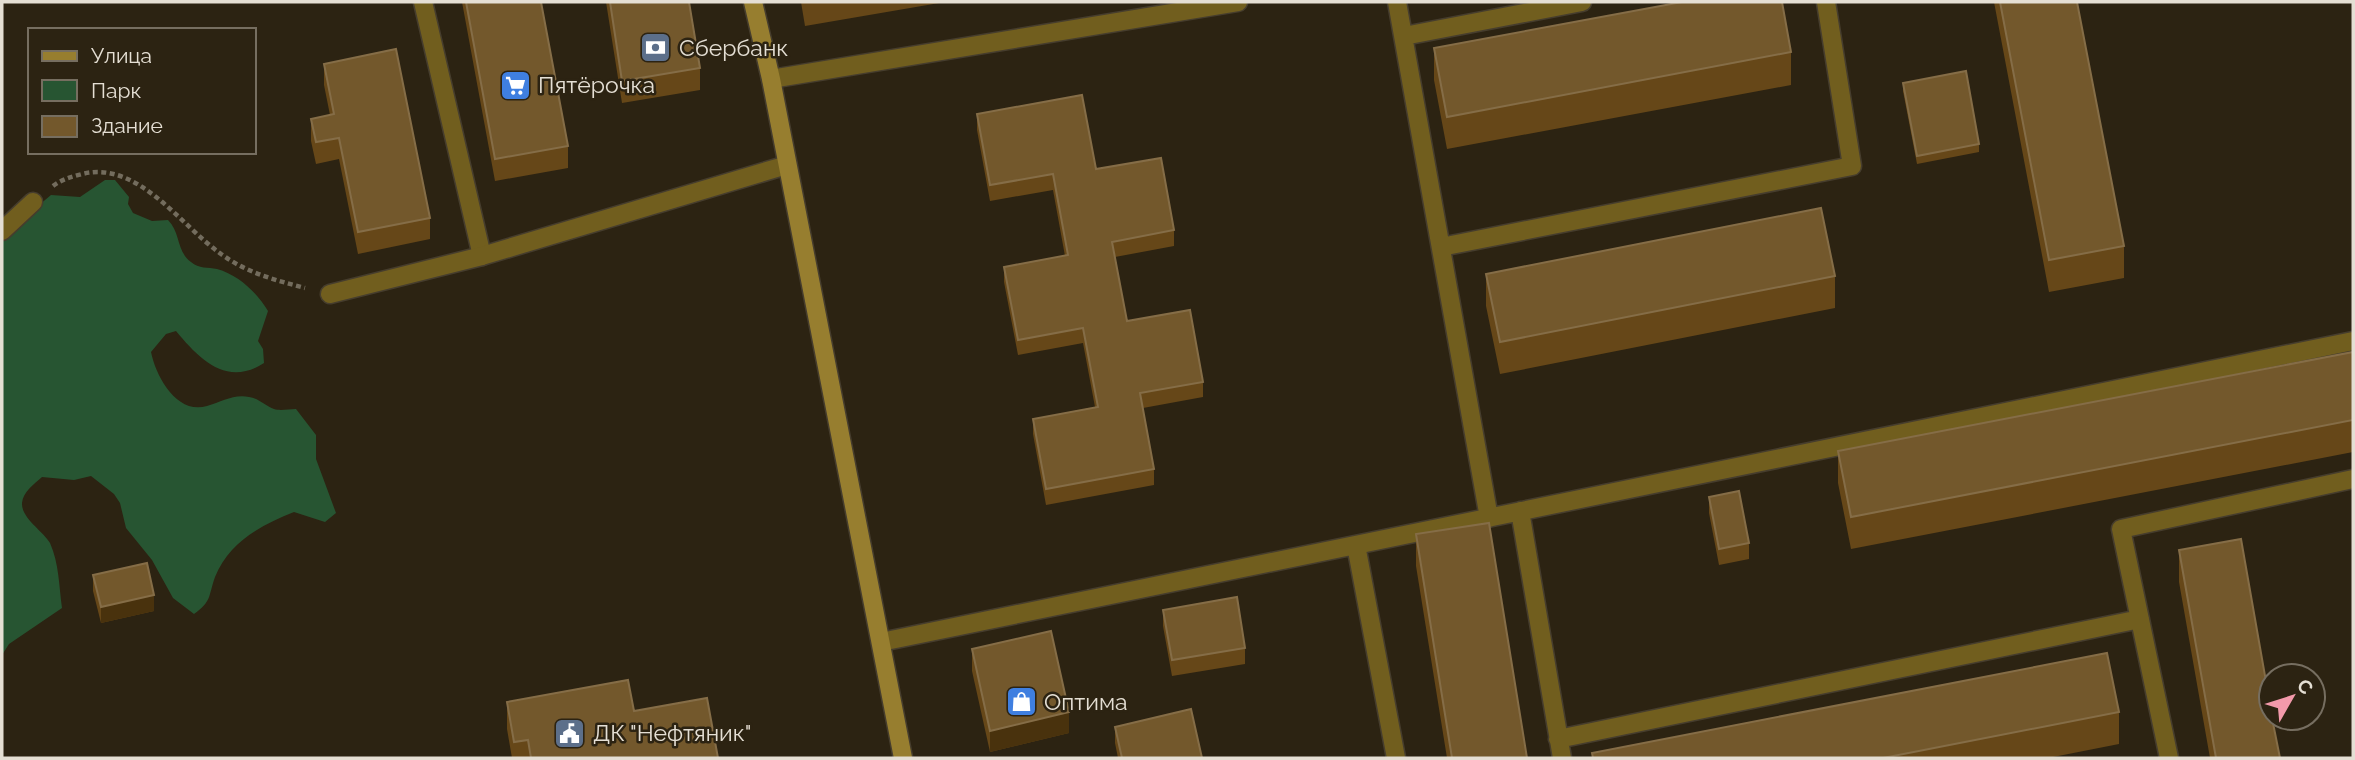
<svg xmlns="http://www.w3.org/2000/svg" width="2355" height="760" font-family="Raleway,sans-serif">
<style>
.green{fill:#275532}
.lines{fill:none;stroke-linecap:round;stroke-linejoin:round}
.lane-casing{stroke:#463d2d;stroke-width:21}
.street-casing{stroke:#463d2d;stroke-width:21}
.secondary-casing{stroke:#463d2d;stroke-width:21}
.path{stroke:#736c5d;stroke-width:4.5;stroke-dasharray:5 3.5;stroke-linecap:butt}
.lane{stroke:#715e1e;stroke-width:18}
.street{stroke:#715e1e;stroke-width:18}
.secondary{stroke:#977e2f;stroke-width:18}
.wall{fill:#664718}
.shaded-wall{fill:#49320d}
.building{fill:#73582c;stroke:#856d47;stroke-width:2}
.labels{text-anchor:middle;stroke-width:5;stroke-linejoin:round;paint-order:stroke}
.poi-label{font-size:23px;fill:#e5dfd4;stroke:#2c2312;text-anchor:start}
</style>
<rect width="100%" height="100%" fill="#2c2312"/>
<path class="green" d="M105,180h10l14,17 -1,7 5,9 19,8 16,-1c13,13 8,31 23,42 8,7 17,5 26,7 22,6 40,24 51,42l-10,30 5,8 1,14c-37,24 -64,-3 -88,-32l-10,3 -15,18c5,25 26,63 56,54 15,-4 26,-12 42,-9 9,1 17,9 25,12 6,2 15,0 22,0l20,26v24l20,54 -11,9 -31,-10c-33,13 -65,30 -79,65 -7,20 -3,24 -21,37l-21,-16 -21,-38 -26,-32 -6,-25 -6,-9 -23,-18 -17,4 -32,-3c-8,7 -19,15 -20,26 -1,15 21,28 28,40 9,20 9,43 12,65l-53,36 -7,11v-419l49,-41 29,2z"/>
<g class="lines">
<defs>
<path id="lane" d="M423,2l59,254
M1397,2l92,516
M1404,36l178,-34
M771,79l467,-77
M1441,247l411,-81 -26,-164
M1520,511l42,247
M1356,545l40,213
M881,642l1472,-301
M1558,739l582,-120
M2169,758l-48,-229 232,-50"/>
<path id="street" d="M2,231l31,-29
M330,294l152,-38 305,-91"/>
<path id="secondary" d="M753,2l18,77 132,679"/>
</defs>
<use href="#lane" class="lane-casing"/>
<use href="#street" class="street-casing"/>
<use href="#secondary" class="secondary-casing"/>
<path class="path" d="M53,186c9,-7 18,-9 29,-12 56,-14 98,51 139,80 26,19 54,26 84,34"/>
<use href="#lane" class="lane"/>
<use href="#street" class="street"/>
<use href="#secondary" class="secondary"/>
</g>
<path class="wall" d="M462,2h79l27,144v22l-73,13z
M606,2h83l11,66v22l-78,13z
M801,2h144l-140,24z
M1994,2h83l47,244v32l-75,14z
M1434,48l357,4v33l-344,64 -13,-69z
M324,64l106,154v21l-72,15 -19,-95 -23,5 -5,-23v-22l19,-4 -6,-30z
M1903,83l76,61v8l-62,12 -14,-73z
M977,114l119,55 78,61v16l-59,11 12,64 76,61v15l-60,11 11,61v16l-108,20 -13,-71v-15l62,-12 -12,-64 -65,12 -14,-73v-15l61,-11 -12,-66 -63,11 -13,-71z
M1486,274l349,2v32l-335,66 -14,-68z
M2353,352v100l-502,97 -13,-66v-32z
M1709,497l40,46v16l-30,6 -10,-52z
M1416,534l111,224h-80l-31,-192z
M2179,550l101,208h-70l-31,-176z
M93,575l61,36 -53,12 -8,-32z
M1163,610l82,38v16l-73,12 -9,-50z
M972,649l97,84 -79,19 -18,-81z
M507,702l127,9 84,47h-206l-5,-29z
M2119,712v32l-71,14h-456v-5z
M1115,727l87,31h-84l-3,-15z"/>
<path class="shaded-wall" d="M154,595v16l-53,12v-16z
M1069,712v21l-79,19v-21z"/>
<path class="building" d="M466,2h75l27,144 -73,13z
M610,2h79l11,66 -78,13z
M1682,2h100l9,50 -344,65 -13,-69z
M2000,2h77l47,244 -75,14z
M396,49l34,169 -72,14 -19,-94 -23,4 -5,-23 23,-5 -10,-50z
M1966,71l13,73 -62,12 -14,-73z
M1082,95l14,74 65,-11 13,72 -62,12 15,79 63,-11 13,72 -63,11 14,76 -108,20 -13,-70 65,-12 -15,-79 -65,12 -14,-73 64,-12 -15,-81 -63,11 -13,-71z
M1821,208l14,68 -335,66 -14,-68z
M2353,352v68l-502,97 -13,-66z
M1739,491l10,52 -30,6 -10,-52z
M1489,523l38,235h-75l-36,-224z
M2241,539l30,171v8h1l8,40h-64l-37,-208z
M147,563l7,32 -53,12 -8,-32z
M1237,597l8,51 -73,12 -9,-50z
M1051,631l18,81 -79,19 -18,-82z
M2107,653l12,59 -236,46h-290l-1,-5z
M628,680l6,31 73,-13 11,60h-187l-3,-18 -14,2 -7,-40z
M1191,709l11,49h-80l-7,-31z"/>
<defs>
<symbol id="bank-square" viewBox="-11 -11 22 22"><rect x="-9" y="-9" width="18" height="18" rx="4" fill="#5c6f8a" stroke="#2c2312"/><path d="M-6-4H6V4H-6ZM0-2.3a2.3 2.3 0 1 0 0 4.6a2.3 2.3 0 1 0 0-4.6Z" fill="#fff"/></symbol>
<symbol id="supermarket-square" viewBox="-11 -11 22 22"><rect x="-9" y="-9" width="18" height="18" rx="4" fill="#3f7fe0" stroke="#2c2312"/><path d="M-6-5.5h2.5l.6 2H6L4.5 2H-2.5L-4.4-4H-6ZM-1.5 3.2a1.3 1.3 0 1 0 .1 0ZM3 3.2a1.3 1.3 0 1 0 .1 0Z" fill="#fff"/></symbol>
<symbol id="shop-square" viewBox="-11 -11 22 22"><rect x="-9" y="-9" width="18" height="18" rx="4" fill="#3f7fe0" stroke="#2c2312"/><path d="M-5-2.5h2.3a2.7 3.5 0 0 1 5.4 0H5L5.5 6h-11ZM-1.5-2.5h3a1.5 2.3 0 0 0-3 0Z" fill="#fff"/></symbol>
<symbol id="civic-square" viewBox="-11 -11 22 22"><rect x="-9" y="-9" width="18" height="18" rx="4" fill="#5c6f8a" stroke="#2c2312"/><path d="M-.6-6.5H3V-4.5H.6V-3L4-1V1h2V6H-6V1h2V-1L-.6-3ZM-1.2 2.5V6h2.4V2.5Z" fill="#fff"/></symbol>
</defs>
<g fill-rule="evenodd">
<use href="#bank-square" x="638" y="30" width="35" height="35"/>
<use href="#supermarket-square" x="498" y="68" width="35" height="35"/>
<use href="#shop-square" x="1004" y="684" width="35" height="35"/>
<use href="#civic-square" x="552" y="716" width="35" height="35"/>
</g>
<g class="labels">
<g class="poi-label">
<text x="679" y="56">Сбербанк</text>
<text x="538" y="93">Пятёрочка</text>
<text x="1044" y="710">Оптима</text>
<text x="593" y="741">ДК "Нефтяник"</text>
</g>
</g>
<rect width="2355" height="760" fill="none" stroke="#e5dfd4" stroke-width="7"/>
<rect x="28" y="28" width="228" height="126" fill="#2c2312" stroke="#766e60" stroke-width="2"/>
<rect x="42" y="51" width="35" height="10" fill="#977e2f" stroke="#766e60" stroke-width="2"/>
<text x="91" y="63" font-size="21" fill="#e5dfd4">Улица</text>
<rect x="42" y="80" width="35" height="21" fill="#275532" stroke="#766e60" stroke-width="2"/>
<text x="91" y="98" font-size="21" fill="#e5dfd4">Парк</text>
<rect x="42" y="116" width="35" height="21" fill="#73582c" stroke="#766e60" stroke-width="2"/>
<text x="91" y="133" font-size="21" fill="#e5dfd4">Здание</text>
<g transform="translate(2292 697) rotate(51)"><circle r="33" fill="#2c2312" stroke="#766e60" stroke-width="2"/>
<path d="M0-5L12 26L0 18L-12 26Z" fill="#f39aab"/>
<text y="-10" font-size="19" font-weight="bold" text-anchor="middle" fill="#e5dfd4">С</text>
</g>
</svg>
